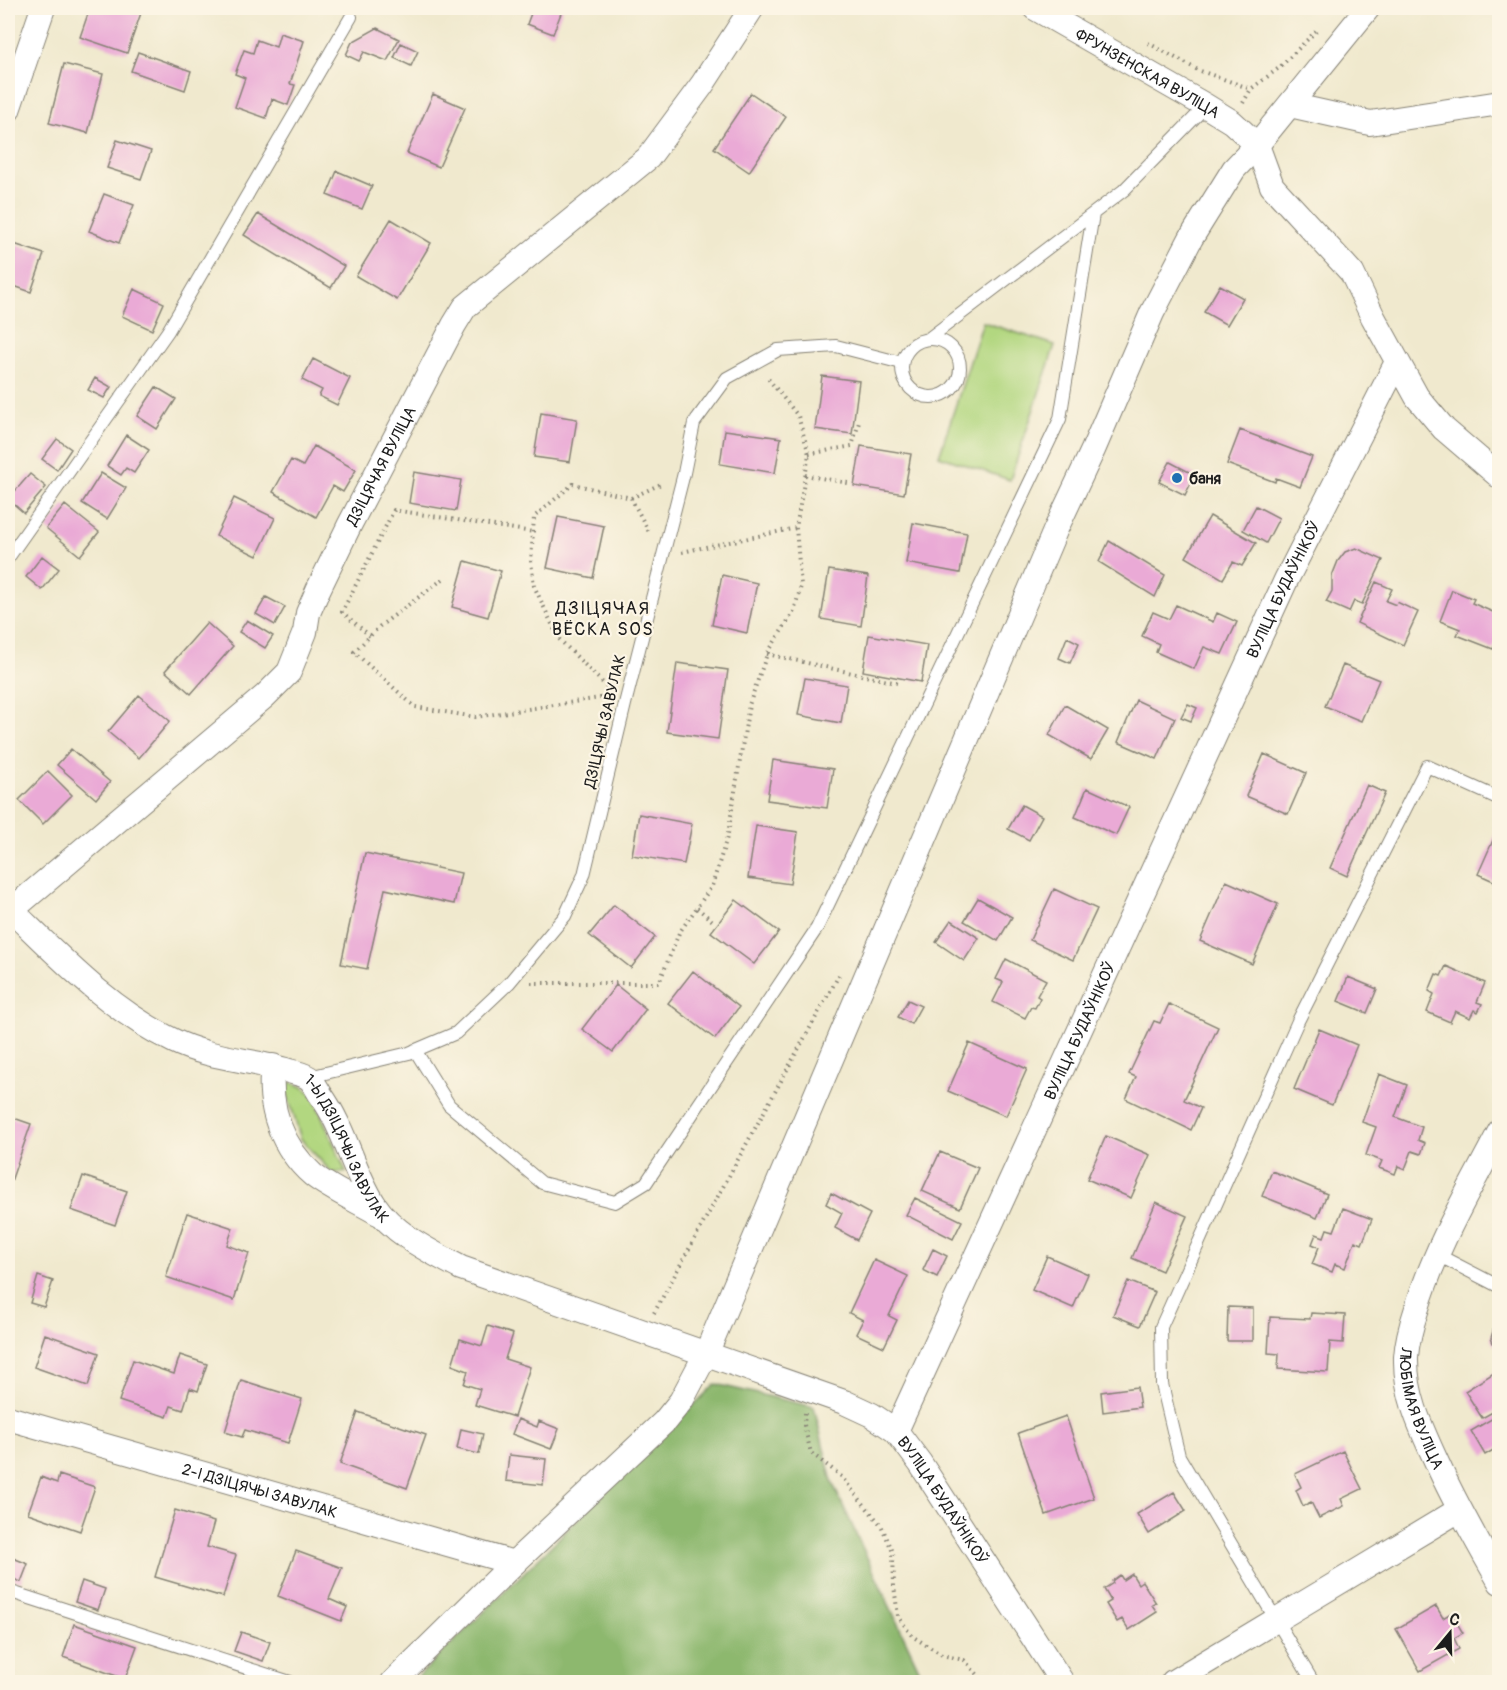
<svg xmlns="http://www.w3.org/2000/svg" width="1507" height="1690" font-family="Pangolin,sans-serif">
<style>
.green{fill:#b2d780;stroke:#677a4e;stroke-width:1.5}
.forest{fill:#8db86e;stroke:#546a45;stroke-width:1.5}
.building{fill:#eaaad6}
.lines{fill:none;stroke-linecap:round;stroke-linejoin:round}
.service-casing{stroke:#868275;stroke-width:14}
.minor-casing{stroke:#868275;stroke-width:26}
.path{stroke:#868275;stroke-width:4;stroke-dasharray:1.5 4.5;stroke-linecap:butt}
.service{stroke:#fff;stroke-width:12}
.minor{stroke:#fff;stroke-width:24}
.poi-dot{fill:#1f6fb2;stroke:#fcf5e5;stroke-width:2}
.labels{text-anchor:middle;stroke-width:4.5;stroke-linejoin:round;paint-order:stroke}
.street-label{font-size:16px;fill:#1c1c1c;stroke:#fcf5e5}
.poi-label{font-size:16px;font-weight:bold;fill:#1c1c1c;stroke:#fcf5e5;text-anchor:start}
.neighbourhood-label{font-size:18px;letter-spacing:1.5px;fill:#1c1c1c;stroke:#fcf5e5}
</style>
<rect width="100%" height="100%" fill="#fcf5e5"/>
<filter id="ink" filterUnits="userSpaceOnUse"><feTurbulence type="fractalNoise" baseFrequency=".0167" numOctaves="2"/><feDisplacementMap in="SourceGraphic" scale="12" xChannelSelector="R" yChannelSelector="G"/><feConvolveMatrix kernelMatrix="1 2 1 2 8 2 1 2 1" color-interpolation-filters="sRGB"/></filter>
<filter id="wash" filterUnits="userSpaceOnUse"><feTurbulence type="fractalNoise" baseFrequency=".008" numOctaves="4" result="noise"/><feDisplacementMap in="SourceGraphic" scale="24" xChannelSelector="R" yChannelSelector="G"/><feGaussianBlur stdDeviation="1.35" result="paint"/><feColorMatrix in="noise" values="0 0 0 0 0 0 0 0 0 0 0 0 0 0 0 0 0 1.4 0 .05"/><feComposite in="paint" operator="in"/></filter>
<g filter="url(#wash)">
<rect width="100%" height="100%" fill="#f0e9ce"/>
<path class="green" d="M983,322l72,23 -45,135 -71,-24z
M283,1080l18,6 11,8 34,78 -14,1 -31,-34z"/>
<path class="forest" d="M715,1384l99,23 18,75 93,200h-512z"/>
<g id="blocks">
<path class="building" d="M90,8h36l15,5 -14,40 -47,-16z
M533,8h30l-10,26 -26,-10z
M377,28l22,11 -12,22 -23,-9 -5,9 -13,-6 6,-13z
M280,33l24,8 -14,43 5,1 -7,20 -16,-6 -6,19 -31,-11 10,-29 -10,-4 9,-24 9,3 4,-13 19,7z
M401,43l17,8 -7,15 -17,-8z
M138,52l53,19 -6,19 -54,-19z
M64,64l39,10 -15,59 -39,-10z
M751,93l35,24 -37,55 -35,-24z
M433,94l32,14 -26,59 -32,-14z
M117,140l34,11 -10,28 -34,-11z
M337,171l35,15 -10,23 -35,-14z
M104,194l30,11 -15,38 -30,-12z
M258,214l86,52 -13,22 -87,-53z
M391,219l40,24 -34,57 -41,-24z
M8,242l36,12 -13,38 -23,-8z
M1220,285l23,13 -16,27 -23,-13z
M134,289l30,14 -12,27 -30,-14z
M313,359l37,19 -13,27 -18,-9 3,-6 -20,-10z
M822,376l37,5 -7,53 -37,-5z
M95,378l16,9 -7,11 -16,-8z
M156,387l20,12 -19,30 -20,-13z
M541,413l36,6 -7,43 -36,-5z
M725,430l56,8 -6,35 -55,-9z
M1240,430l72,27 -12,30 -24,-9 -1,4 -48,-18z
M126,435l23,15 -15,23 -8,-5 -5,7 -14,-9z
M57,439l14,10 -14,21 -15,-11z
M314,446l42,24 -13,22 -10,-6 -17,31 -43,-25 18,-32 12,6z
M861,446l50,8 -7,40 -50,-8z
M1170,462l25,13 -10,20 -26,-13z
M414,472l47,8 -5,31 -47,-8z
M101,473l25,15 -19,31 -25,-16z
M30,474l16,13 -22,26 -16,-14z
M234,498l41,20 -18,38 -41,-20z
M65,505l34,27 -19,24 -34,-28z
M1256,506l23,12 -13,25 -23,-13z
M1210,516l46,27 -14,23 -9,-4 -10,17 -37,-22z
M558,517l46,9 -11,52 -46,-10z
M913,523l54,10 -7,40 -54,-10z
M1109,541l56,34 -10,22 -56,-35z
M1356,548l27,12 -21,44 -8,-3 -5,11 -23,-10 6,-11v-15l6,-15 7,-9z
M42,556l17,13 -17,21 -16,-13z
M465,561l36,10 -13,46 -36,-10z
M829,570l39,6 -7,50 -40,-7z
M722,575l35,8 -10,50 -35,-8z
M1376,582l16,7 -6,12 10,4 1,-3 21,10 -15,33 -46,-22z
M1452,590l22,9 -2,4 28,12v20l-7,14 -36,-14 3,-6 -20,-8z
M266,597l19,10 -10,18 -19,-11z
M1176,605l37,17 4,-9 20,9 -15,32 -18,-7 -10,22 -38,-17 3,-8 -17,-8 11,-24 16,7z
M247,620l26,16 -8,12 -26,-16z
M207,623l26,23 -42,48 -26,-23z
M869,635l58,10 -6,37 -58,-11z
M1067,637l12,6 -9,20 -11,-5z
M677,663l51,7 -10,69 -51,-7z
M1343,665l36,15 -18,41 -36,-15z
M805,678l42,7 -6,38 -43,-8z
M139,695l31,26 -31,37 -31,-26z
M1136,700l39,18 -18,41 -39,-17z
M1188,704l9,4 -6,13 -10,-4z
M1065,705l43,25 -17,29 -42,-24z
M71,749l39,33 -14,17 -39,-34z
M1264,754l42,19 -18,41 -42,-18z
M773,760l60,9 -6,39 -60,-8z
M48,771l24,24 -29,29 -24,-24z
M1367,785l18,8 -38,83 -17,-8z
M1087,788l42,19 -13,28 -41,-18z
M1022,805l20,11 -13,24 -21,-11z
M639,814l53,10 -8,40 -52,-9z
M756,826l42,6 -8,52 -42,-6z
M1498,829h2v55l-22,-10z
M365,853l96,20 -7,31 -69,-15 -18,80 -26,-5z
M1226,881l52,23 -26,60 -52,-23z
M1054,889l43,20 -24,51 -43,-20z
M978,898l34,19 -14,24 -34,-20z
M736,900l43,32 -25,32 -43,-32z
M614,905l41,32 -24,31 -42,-33z
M951,920l28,18 -15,23 -28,-19z
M1006,959l40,21 -9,16 3,2 -5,10 -4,-1 -6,11 -32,-16 10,-20 -7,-3z
M1446,966l39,17 -8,19 5,2 -4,8 -4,-2 -4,8 -15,-7 -5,11 -23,-10 7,-18 -5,-3 7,-17 5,2z
M693,971l46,36 -24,32 -47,-36z
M1348,977l29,12 -10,24 -29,-12z
M616,985l30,24 -33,43 -31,-23z
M908,1000l13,6 -10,18 -13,-7z
M1169,1004l49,23 -34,73 17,8 -10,22 -65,-31 10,-22 -7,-3 25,-53 6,2z
M1319,1029l38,16 -25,60 -38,-16z
M969,1043l58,26 -21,47 -58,-25z
M1379,1074l28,11 -12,32 27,10 -4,13 7,3 -4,11 -9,-3 -7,18 -7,-3 -3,8 -16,-6 3,-7 -16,-6 10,-28 -14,-5z
M8,1116l23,8 -23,66z
M1106,1136l44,19 -19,43 -44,-19z
M940,1152l38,16 -18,40 -38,-17z
M1272,1171l55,23 -10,24 -55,-22z
M83,1176l44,15 -12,34 -44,-15z
M831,1193l39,21 -13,26 -22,-12 7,-15 -16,-9z
M915,1198l47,23 -9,18 -47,-24z
M1156,1202l31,14 -25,55 -30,-13z
M1343,1208l29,11 -10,25 -7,-3 -10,27 -10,-4 -3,8 -20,-8 7,-17 -7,-3 4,-10 8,3 3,-8 7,2z
M187,1213l46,15 -6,17 22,8 -15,47 -68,-23z
M933,1249l14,7 -10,21 -14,-7z
M1047,1256l41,18 -15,34 -41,-18z
M874,1260l34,16 -19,40 8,4 -13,27 -28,-13 7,-14 -14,-7z
M38,1276l15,5 -9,26 -14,-4z
M1128,1281l27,11 -15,34 -27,-11z
M1228,1307l25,1v33h-26z
M1311,1313l34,2 -2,28 -13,-1 -2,30 -50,-3 1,-15 -11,-1 2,-36 40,2z
M1500,1323v27l-7,-7 -2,-5 3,-10z
M488,1326l25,8 -8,25 25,8 -16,50 -39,-12 5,-16 -16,-5 4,-13 -16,-6 8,-26 22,7z
M45,1334l54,19 -11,33 -54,-19z
M180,1355l27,9 -9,27 -8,-3 -7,22 -12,-4 -4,11 -48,-16 14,-41 41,14z
M1500,1369v39l-18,10 -17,-27z
M241,1380l61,19 -14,44 -43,-13 -3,7 -17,-5z
M1137,1387l3,20 -37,5 -2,-20z
M358,1412l68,23 -19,53 -67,-24z
M1500,1414v32l-15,9 -14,-24z
M1066,1416l28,82 -48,17 -28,-82z
M518,1419l19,8 2,-6 20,8 -8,20 -39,-15z
M461,1429l22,5 -4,20 -22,-5z
M1343,1451l19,38 -21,10 3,7 -25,12 -8,-16 -8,4 -7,-16 5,-3 -6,-13z
M509,1455l37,4 -3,26 -37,-4z
M59,1475l36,12 -15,44 -52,-18 13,-36 16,6z
M1174,1492l12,19 -37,23 -12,-20z
M175,1510l39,12 -7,25 29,8 -13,42 -68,-20z
M296,1551l46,17 -13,31 18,8 -6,14 -63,-25z
M8,1556l20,8 -7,18 -13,-5z
M1132,1574l6,10 4,-3 14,22 -4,2 5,7 -28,18 -7,-11 -5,3 -11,-18 5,-3 -7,-12 9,-6 -1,-2 8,-6 3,5z
M82,1581l23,8 -7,21 -23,-8z
M1436,1606l7,12 8,-5 12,20 -9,5 5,11 -39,22 -24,-42z
M74,1624l63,22 -12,33 -62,-22z
M241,1632l29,10 -7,19 -29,-10z"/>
</g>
</g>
<g filter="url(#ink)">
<use href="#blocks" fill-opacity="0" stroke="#868275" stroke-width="1.5"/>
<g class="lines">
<defs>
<path id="service" d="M902 368a29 29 0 1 1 58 0a29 29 0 1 1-58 0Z
M928,339l196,-149 82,-84
M8,558l160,-227 183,-314
M415,1050l34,55 93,78 73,19 31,-19 171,-255 243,-509 33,-205
M309,1077l100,-24 47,-20 53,-50 56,-67 19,-41 41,-171 59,-231 10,-50 33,-45 51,-28 58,-4 66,17
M1436,1254l64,33
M8,1591l282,91
M1313,1682l-134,-226 -17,-72 -1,-57 137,-306 129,-255 73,33"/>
<g id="minor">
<path id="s1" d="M1035,8l171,98 26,16 25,23 15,41 80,87 21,44 44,80 27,32 56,48"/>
<path d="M1290,105l80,18 130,-20"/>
<path d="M8,110l35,-102"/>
<path id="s2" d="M8,907c51,49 101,103 166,134 34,17 78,19 115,30 6,2 16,3 21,8 4,4 7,10 10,15 25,34 32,75 54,110 19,30 57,48 87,64l383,134 28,13 24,16 24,32 142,219"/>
<path id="s3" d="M8,913l257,-217 24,-24 16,-40 3,-19 10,-23 32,-66 104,-199 11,-18 183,-149 54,-73 50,-77"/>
<path d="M273,1066c-6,41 9,82 40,109 16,13 46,27 65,38"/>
<path id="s4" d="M1500,1131c-30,58 -64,114 -83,177 -5,15 -10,33 -11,49 -1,39 16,73 32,108 18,40 40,78 62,117"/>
<path id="s5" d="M8,1418l506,145"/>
<path id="s6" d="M896,1431l390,-851 111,-218"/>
<path d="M393,1682l121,-119 150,-141 17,-21 25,-47 349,-823 38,-81 59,-137 39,-75 43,-69 23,-24 111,-137"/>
<path d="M1173,1682l286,-172"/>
</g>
</defs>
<use href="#service" class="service-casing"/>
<use href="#minor" class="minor-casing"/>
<path class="path" d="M1148,43l50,27 53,19
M1243,103l8,-14 28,-21 39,-39
M809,454l43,-8 8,-27
M805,475l43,8
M631,498l32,-15
M682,552l114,-24
M443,579l-63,47 -26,26 61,55 60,10 125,-19 9,3
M370,636l-28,-24 52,-102 139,22
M767,654l130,29
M611,691l-52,-52 -25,-53 -3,-25 3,-44 39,-33 58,14 19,36
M697,908l17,14
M531,983h128l20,-50 33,-47 16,-52 21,-129 18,-51 27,-43 7,-25 -5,-58 13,-74 -11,-38 -32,-40
M654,1313l185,-338
M805,1413l-1,12 7,28 29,22 41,50 12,27 1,34 4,30 14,20 30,19 22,5 16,17v5"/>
<use href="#service" class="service"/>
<use href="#minor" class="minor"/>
</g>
</g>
<circle class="poi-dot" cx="1177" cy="478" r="6"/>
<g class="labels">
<g class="street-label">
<text dy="6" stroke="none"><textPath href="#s1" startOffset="130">ФРУНЗЕНСКАЯ ВУЛІЦА</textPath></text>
<text dy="6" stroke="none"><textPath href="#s3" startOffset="597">ДЗІЦЯЧАЯ ВУЛІЦА</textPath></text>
<text dy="6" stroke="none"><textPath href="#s6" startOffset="926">ВУЛІЦА БУДАЎНІКОЎ</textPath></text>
<text transform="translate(604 721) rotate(-77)" y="6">ДЗІЦЯЧЫ ЗАВУЛАК</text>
<text dy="6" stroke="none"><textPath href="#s6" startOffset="440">ВУЛІЦА БУДАЎНІКОЎ</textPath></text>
<text dy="6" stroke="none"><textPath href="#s2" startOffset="435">1-Ы ДЗІЦЯЧЫ ЗАВУЛАК</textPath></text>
<text dy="6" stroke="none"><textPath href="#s4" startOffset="300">ЛЮБІМАЯ ВУЛІЦА</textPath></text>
<text dy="6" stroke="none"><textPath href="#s5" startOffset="262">2-І ДЗІЦЯЧЫ ЗАВУЛАК</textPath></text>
<text dy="6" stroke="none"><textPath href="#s2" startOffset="1155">ВУЛІЦА БУДАЎНІКОЎ</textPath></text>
</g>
<g class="poi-label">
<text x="1189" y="484">баня</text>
</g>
<g class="neighbourhood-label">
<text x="603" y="614">ДЗІЦЯЧАЯ<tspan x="603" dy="21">ВЁСКА SOS</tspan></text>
</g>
</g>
<rect width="1507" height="1690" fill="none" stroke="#fcf5e5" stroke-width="30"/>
<g transform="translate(1450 1633) rotate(19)" stroke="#fcf5e5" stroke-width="4.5" paint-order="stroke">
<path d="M0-4.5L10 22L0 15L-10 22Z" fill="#1c1c1c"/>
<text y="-9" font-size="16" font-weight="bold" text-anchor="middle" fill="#1c1c1c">С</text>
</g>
</svg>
